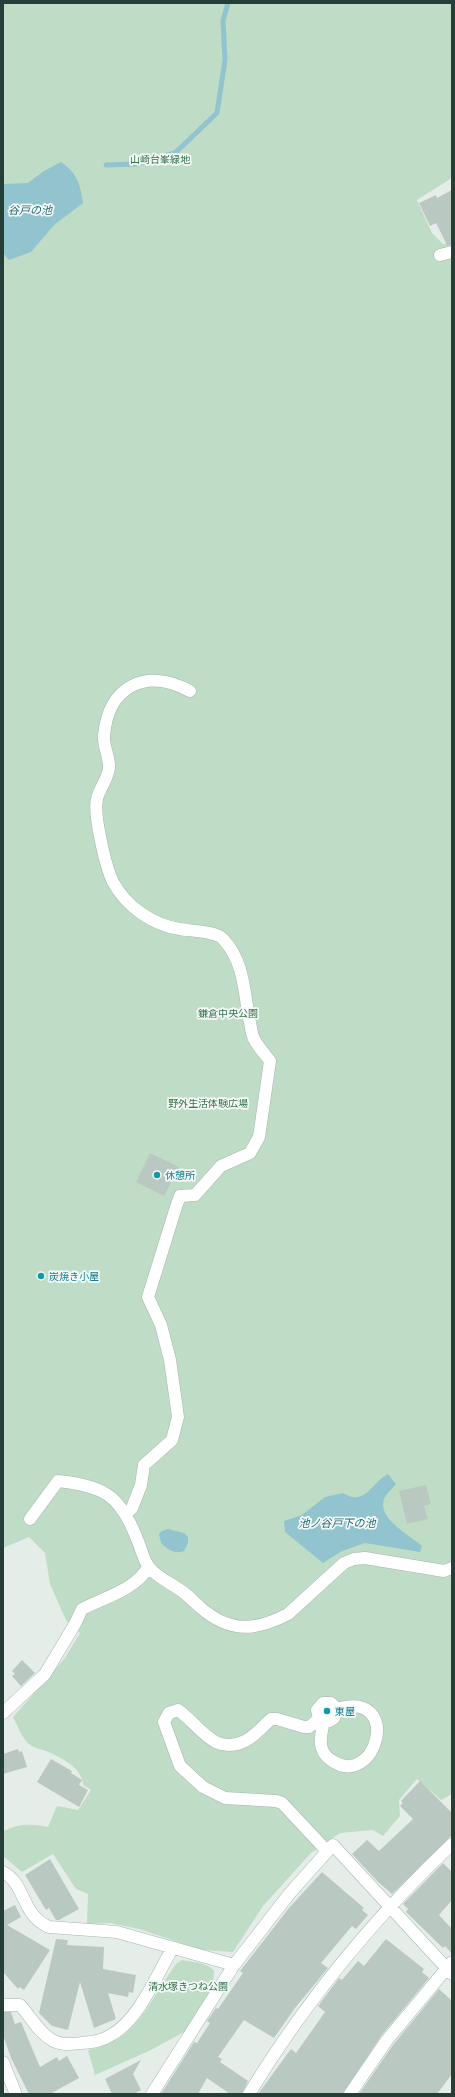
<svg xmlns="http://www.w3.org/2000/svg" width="455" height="2097" font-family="'Public Sans','Noto Sans JP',sans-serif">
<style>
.green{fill:#bfdcc7}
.water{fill:#91c4ce}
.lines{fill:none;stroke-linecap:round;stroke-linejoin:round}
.stream{stroke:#91c4ce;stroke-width:5}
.building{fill:#bac8c2}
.minor-casing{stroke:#a8b5b0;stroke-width:13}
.minor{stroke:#fff;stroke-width:12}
.culture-dot{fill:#0f9aa8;stroke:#f5f9f7;stroke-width:1.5}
.labels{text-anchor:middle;stroke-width:3.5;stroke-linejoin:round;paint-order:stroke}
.park-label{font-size:10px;fill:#32724a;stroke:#f5f9f7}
.culture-label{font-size:10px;fill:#0d838f;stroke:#f5f9f7;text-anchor:start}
.water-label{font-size:11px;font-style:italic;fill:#236876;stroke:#f5f9f7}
</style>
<rect width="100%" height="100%" fill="#e5ede9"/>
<path class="green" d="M3,3h449v175l-35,22 15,33 11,11 9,-2v1552l-11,6 -24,-21 -18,21 1,16 -17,20 -10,-6 -33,3 -29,20 -48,53 -30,46 -31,-2 -63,-21 -29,-6 -23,1 1,-30 -12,-5 -23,-35 -31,18 -19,-16v-24c15,-9 29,-8 45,-5l9,-21 21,4 13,-20 -8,-5c0,-17 -23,-28 -37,-34 -5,-2 -13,-3 -17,-7 -8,-7 -11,-18 -16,-27l52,-59 15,-25 -14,-13 -16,-36 -5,-31 -16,-16 -26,11z
M182,1960l18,3 10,4 4,4 -1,15 -4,9 -25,37 -33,18 -56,25 -7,-25c49,-8 62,-51 88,-86z"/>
<path class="water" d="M61,162c17,12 19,22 22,41l-29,22 -23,27 -22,8 -6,-7v-69l25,-1 16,-12z
M388,1474l8,10c-4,5 -10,10 -12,15 -7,20 27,37 38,47l-2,6 -55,-9 -23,8 -19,12 -38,-31 -1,-11 18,-6 23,-18 18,-4c22,14 28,-10 45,-19z
M168,1529l16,4 4,4v6l-4,8c-9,4 -17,-2 -23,-8l-2,-9 3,-3z"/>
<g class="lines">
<path class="stream" d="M106,165l30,-1 39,-11 42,-40 8,-53 -2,-39 5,-18"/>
</g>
<path class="building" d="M452,190v55h-5l-11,-22 -6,3 -11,-23 17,-8 1,3z
M150,1153l29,14 -15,29 -28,-14z
M426,1485l5,19 -7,2 4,13 -21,5 -8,-33z
M22,1660l13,13 -14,13 -9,-10 3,-2 -3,-3z
M18,1749l1,3 3,-1 5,16 -24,7v-20z
M51,1759l21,12 -1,2 11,7 -3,5 9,5 -9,17 -42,-25z
M420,1781l32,32v22l-60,59 -14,-12 -26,-28 15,-14 12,11 34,-32 -13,-13 3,-3 -2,-2z
M50,1859l29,50 -20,11h-3l-7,-12 -3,2 -21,-35z
M443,1863l9,9v28l-13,15 13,14v25l-7,-8 -2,2 -37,-36 2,-3 -5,-5z
M322,1872l42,36 -2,2 6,5 -12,14 -4,-3 -31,37 7,5 -33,40 -21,30 -30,-18 -26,37 4,2 -2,3 28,19 -6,13h-12l-23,-16 -9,16h-37l33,-52 3,1 13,-20 -3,-2 9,-13 2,1 25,-36 -3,-2 49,-63z
M15,1905l6,12 -14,8 43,25 -26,40 -4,-3 -2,2 -15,-17v-61z
M56,1939l12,1 -1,5 37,2 -1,22 33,6 -3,18 -4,-1 -1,5 -20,-4 8,26 -22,9 -14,-46 -12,48 -16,-4 -13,-13z
M386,1939l38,30 -2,3 7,6 -48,58 -38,58h-85l33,-45 5,4 29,-41 -7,-6 21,-28 3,2 16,-19 6,5z
M439,1989l13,12v73l-15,20h-78l34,-49z
M3,2012h8l4,12 6,-2 19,45 17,-10 2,4 8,-5 12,22 -29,16h-21l-18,-36 -8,-23z
M141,2060l-8,14 8,16 -7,4h-22l-7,-15z"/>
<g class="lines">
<defs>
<path id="minor" d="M440,255l12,-3
M126,1514l6,-6 9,-23 3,-20 28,-25 6,-23 -8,-57 -9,-35 -13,-28 28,-90 4,-11 15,-1 26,-29 29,-13 9,-16 11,-76c-5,-7 -12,-14 -16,-22 -3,-6 -3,-14 -5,-21 -5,-27 -5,-57 -26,-79 -7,-8 -33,-8 -43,-10 -28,-4 -54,-23 -67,-47 -7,-14 -20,-68 -16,-83 2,-10 11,-20 12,-31 1,-11 -6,-21 -5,-32 4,-50 42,-69 86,-45
M30,1519l28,-38c46,5 62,14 79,58 4,8 6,21 12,28 8,11 24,17 34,25 7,5 12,11 18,16 29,25 55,23 87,6l56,-51 10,-4 11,-1 79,13 8,-3
M3,1713l42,-39 30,-50 7,-15c21,-11 55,-20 66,-42
M319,1719l-10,8h-5l-27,-8h-6c-8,7 -16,17 -26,22 -32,15 -44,-15 -67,-31l-9,3 -5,9 16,44 23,21 22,11 51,3 6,2 45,48
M324,1721c-3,14 -8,29 7,39 45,32 73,-71 6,-51l-3,9 -5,3 -10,-2 -2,-9 6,-7h8l6,6
M3,1872c23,12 18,43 46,55l68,5 117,33
M3,2005h17c11,12 18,27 32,35 10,6 20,4 30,3 11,-1 20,-2 29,-8 27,-14 46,-60 61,-86
M3,2062l12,30
M152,2094l82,-129 56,-72 43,-48 119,129
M249,2094c56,-92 125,-176 203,-250
M350,2094l37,-54 65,-78"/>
</defs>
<use href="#minor" class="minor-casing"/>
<use href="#minor" class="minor"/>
</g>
<g class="culture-dot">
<circle cx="157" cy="1175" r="4"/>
<circle cx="41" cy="1276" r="4"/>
<circle cx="327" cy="1711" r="4"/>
</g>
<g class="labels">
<g class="park-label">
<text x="160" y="163">山崎台峯緑地</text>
<text x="228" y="1017">鎌倉中央公園</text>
<text x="208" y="1107">野外生活体験広場</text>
<text x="188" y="1990">清水塚きつね公園</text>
</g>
<g class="culture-label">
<text x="165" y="1179">休憩所</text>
<text x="49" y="1280">炭焼き小屋</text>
<text x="335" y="1715">東屋</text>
</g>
<g class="water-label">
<text x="30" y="214">谷戸の池</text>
<text x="337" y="1527">池ノ谷戸下の池</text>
</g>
</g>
<rect width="455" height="2097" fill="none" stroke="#253e37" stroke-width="8"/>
</svg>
